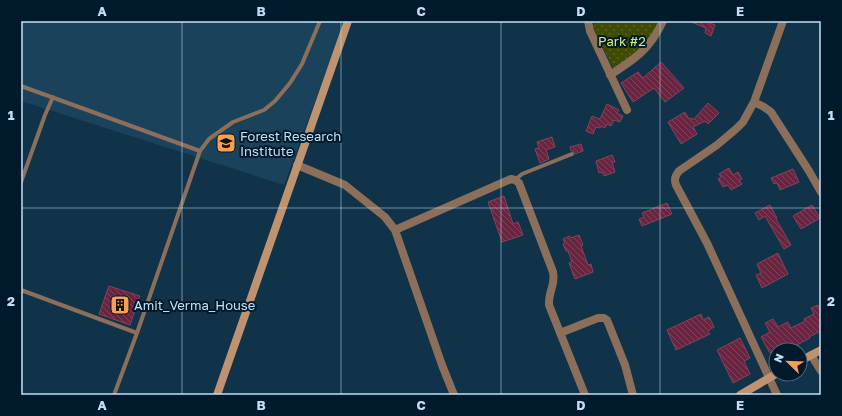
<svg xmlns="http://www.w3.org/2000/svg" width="842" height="416" font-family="'Golos Text',sans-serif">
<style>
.built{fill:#1a425a}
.park{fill:url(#park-dots)}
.building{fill:url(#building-back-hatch);stroke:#85435a}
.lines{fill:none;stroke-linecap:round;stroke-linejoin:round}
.lane{stroke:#8b6f5a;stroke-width:4}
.street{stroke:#8b6f5a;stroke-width:8}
.secondary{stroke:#bf9370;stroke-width:8}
.grid{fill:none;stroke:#c0e0f8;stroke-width:1;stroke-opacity:0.55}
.labels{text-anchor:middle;stroke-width:4;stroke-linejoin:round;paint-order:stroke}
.park-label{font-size:13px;fill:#d6ed81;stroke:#001a2b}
.poi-label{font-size:13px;fill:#c0e0f8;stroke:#001a2b;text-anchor:start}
.neatline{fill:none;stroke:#c0e0f8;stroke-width:1.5}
.grid-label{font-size:13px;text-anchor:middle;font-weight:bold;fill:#c0e0f8}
</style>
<defs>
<pattern id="park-dots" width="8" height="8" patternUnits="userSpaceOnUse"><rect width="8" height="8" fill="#3f4b00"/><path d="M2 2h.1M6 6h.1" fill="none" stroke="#596526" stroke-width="1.8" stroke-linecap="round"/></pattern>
<pattern id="building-back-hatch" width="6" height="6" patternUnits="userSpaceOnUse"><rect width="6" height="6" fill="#6b233f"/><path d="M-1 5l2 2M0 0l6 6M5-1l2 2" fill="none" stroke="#7e435c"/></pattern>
</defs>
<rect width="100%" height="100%" fill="#103349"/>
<path class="built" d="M21,21h324l-61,164 -263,-84z"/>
<path class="park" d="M593,21h68l-26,36 -21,13 -20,-40z"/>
<path class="building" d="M689,21h16l10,4 -4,11 -6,-3 1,-5z
M661,62l23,26 -19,14 -11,-14 -21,14 -12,-19 17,-11 5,6z
M708,103l11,10 -11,11 -3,-3 -12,6 4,7 -16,10 -13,-22 17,-10 4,7 3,-1 1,2z
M607,104l12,6 -2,3 6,3 -3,6 -6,-2 -3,6 -4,-2 -2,4 -4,-2 -1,2 -4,-1 -3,7 -7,-3 6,-15 8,3z
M552,137l3,10 -9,3 3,9 -9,4 -5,-14 4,-1 -2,-6z
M581,144l2,7 -8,3 -1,-3h-3l-1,-4z
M612,155l3,7h-3l3,10 -11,4 -2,-4 -3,1 -3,-12z
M729,168l4,7 5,-3 4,7 -3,1 3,4 -11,6 -3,-5 -5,2 -5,-8 3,-2 -2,-3z
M793,169l6,13 -19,8 -3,-7 -3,1 -3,-6z
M504,196l9,28 5,-2 5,13 -21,7 -14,-40z
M667,203l5,11 -30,12 -3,-7 5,-2 -2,-4z
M770,205l7,13 -1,1 15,26 -7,4 -19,-33 -6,4 -4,-7z
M812,205l8,13 -19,11 -8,-13z
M579,235l4,10 -2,1 7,19 3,-1 2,8 -18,7 -6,-16 3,-1 -4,-11h-2l-3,-7 2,-1 -2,-4 7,-3 1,2z
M778,253l10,21 -26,14 -6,-13 5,-2 -4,-9z
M109,286l31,10 -10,29 -31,-11z
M818,305l3,6v20l-12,6 1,1 -17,9 -3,-4 -20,10 -9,-16 9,-5 -5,-9 8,-4 5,8 10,-5 3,6 14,-7 -1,-2 10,-5 -3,-6z
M701,314l2,6 6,-3 5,10 -6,4 2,3 -34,16 -9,-20z
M740,338l10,20 -6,3 6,13 -17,9 -16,-33z"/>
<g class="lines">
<path class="lane" d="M21,86l179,65
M515,180l7,-6 50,-20
M21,182l24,-67 8,-18
M21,290l116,43 -23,62
M137,333l63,-182 9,-12 24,-17 31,-12 11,-9 15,-18 12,-19 18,-43"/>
<path class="street" d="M588,21l2,10 37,79
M610,75c25,-16 40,-26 53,-54
M754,102l10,5 7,5 38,59 12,21
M297,165l48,20 40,32 10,13
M560,333l38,-15h6l3,2 18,45 8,30
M811,355l10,16
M454,395l-12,-30 -47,-135 116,-51 4,1 4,3 34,89c2,10 -1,13 -3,23 -1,3 -1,6 -1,10l36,90
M777,395l-70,-152 -31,-58c-2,-6 -1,-9 3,-14l38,-26 19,-16 7,-7 11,-20 29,-81"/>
<path class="secondary" d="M800,361l21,-11
M217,395l131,-374
M740,395l36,-21"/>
</g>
<path class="grid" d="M182,21v374M341,21v374M501,21v374M660,21v374M21,208h800"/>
<defs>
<symbol id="university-square" viewBox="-11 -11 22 22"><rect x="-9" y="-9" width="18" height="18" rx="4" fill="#fa9f4f" stroke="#001a2b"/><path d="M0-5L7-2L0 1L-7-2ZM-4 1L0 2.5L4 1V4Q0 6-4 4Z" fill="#111"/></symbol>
<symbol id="building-square" viewBox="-11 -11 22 22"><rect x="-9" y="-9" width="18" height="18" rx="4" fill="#fa9f4f" stroke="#001a2b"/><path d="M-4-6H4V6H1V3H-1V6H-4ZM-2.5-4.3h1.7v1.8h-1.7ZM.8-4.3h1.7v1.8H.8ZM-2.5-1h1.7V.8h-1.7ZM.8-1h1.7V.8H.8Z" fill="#111"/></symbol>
</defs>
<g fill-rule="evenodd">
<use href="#university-square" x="215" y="132" width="22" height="22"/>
<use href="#building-square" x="109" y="294" width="22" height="22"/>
</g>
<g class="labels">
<g class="park-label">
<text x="622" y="46">Park #2</text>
</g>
<g class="poi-label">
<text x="240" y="141">Forest Research<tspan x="240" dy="15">Institute</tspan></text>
<text x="134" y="310">Amit_Verma_House</text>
</g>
</g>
<rect width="842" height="416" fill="none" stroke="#001a2b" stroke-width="44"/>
<g transform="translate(788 362) rotate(293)"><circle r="19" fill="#001a2b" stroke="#4d697d"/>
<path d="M0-3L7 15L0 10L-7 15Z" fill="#fa9f4f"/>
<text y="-6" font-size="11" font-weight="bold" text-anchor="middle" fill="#c0e0f8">N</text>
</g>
<rect x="22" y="22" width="798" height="372" class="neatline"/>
<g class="grid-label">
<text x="102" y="16">A</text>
<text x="261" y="16">B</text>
<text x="421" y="16">C</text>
<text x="581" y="16">D</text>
<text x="740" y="16">E</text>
<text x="11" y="120">1</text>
<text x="831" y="120">1</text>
<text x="11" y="306">2</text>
<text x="831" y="306">2</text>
<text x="102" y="410">A</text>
<text x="261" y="410">B</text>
<text x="421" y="410">C</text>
<text x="581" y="410">D</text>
<text x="740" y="410">E</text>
</g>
</svg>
